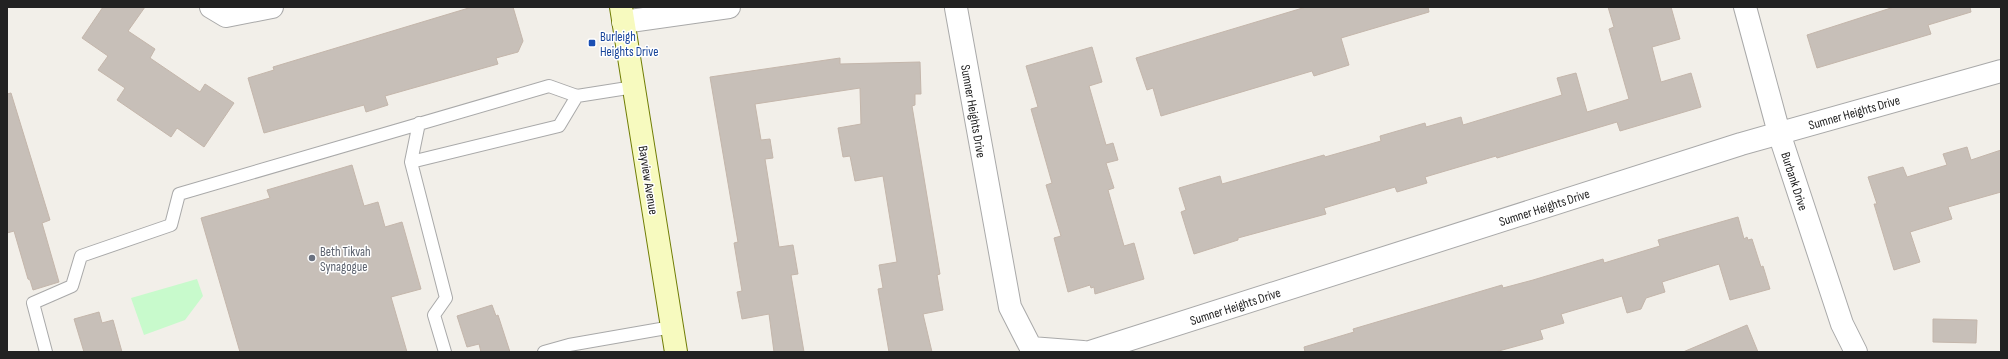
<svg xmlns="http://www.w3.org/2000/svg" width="2008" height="359" font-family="'Sofia Sans Condensed',sans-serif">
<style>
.park{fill:#c8facc}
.building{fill:#c7bfb8;stroke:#c4b6ab}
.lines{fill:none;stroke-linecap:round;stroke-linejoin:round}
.lane-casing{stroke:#a9a9a9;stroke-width:14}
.street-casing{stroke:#a9a9a9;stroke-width:24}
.secondary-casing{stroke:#707d05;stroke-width:24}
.lane{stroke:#fff;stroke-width:12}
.street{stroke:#fff;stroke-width:22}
.secondary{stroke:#f7fabf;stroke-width:22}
.transit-dot{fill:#1a4fb4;stroke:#fff;stroke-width:1.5}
.worship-dot{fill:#6b7280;stroke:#fff;stroke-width:1.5}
.labels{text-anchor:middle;stroke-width:3;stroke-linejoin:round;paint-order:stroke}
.transit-label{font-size:13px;fill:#164399;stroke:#fff;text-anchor:start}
.street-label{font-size:13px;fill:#222;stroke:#fff}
.worship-label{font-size:13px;fill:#5b616d;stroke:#fff;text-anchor:start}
</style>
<rect width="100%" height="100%" fill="#f2efe9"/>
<path class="park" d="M197,279l6,17 -18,24 -41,15 -13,-37z"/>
<path class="building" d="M103,7h42l-17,24 27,18 -5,9 50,34 5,-8 29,19 -30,44 -27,-19 -6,9 -54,-37 8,-12 -27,-18 10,-14 -26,-18z
M472,7h41l10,34 -5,11 -22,6 2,6 -113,32 3,9 -22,7 -2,-7 -100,28 -16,-55 26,-8 -1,-3z
M1306,7h122l1,5 -88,26 8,27 -35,11 -2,-5 -151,45 -8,-28 -6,2 -11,-32z
M1608,7h63l9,32 -28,8 9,35 30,-9 10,34 -81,24 -3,-9 -120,36 -1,-2 -71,21 2,6 -30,9 -2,-5 -71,21 2,6 -88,24v2l-44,14 -13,-42 5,-2 -7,-22 41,-12 2,8 102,-29 1,2 56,-16 -1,-5 45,-13 1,4 35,-10 2,8 99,-30 -5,-17 19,-5 11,39 42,-13 -20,-70 5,-2z
M1894,7h76l1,5 -43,13 3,9 -114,34 -10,-33z
M1092,47l10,35 -13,4 17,59 7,-2 5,17 -12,3 8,25 -6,2 16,56 10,-3 10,36 -49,15 -1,-7 -3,1 -1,-3 -22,7 -14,-54 7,-2 -15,-51 6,-2 -21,-74 7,-2 -12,-41z
M840,58v6l80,-2 1,32h-6v11l-3,1 28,168 -3,1 6,35 -20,4 9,38h-43l-11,-63 5,-1 -4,-23 18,-3 -14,-86 -28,5 -5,-25 -7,1 -5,-29 23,-4 -1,-36 -105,16 6,36 9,-1 3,19 -8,1 14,88 14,-2 5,29 -7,1 13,77h-30l-5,-38 -27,5 -5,-27 5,-1 -8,-48 4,-1 -28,-165z
M11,93l39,127 -8,3 17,59 -26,8 -3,-10 -2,-1 -14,-48 -7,2v-139z
M1967,147l4,13 30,-10v42l-53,15 4,12 -42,13 10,30 -26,8 -20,-66h3l-9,-27 35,-10 4,10 40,-12 -4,-11z
M352,165l12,41 14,-4 7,25 17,-5 19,67 -30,8 16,55h-167l-39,-134 69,-20 -3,-8z
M1738,217l6,22 3,-2 1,3 4,-1 9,28 2,-1 7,23 -40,11 -11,-36 -57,18 3,10 -19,6 -5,11 -14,4 -5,-17 -61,18 3,9 -24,7 3,9 -48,13h-190l-1,-5 50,-15 -1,-3 149,-44 1,3 30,-8 70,-21 1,4 56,-17 -2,-6z
M492,305l4,11 2,-1 12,37h-29l-2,-8 -12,3 -10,-31z
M99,312l3,11 11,-3 9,32h-38l-10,-33z
M1933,319l44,1 -1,23 -43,-1z
M1747,325l11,27h-75z"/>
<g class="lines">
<defs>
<path id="lane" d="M419,123l-8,39 35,136 -12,17 11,37
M411,162l148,-36 18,-30
M46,352l-13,-49 39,-17 9,-30 90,-31 8,-31 370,-108 28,10 57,-9
M544,352l25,-7 103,-18"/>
<path id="street" d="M211,7l15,9 46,-9
M1745,7l34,126 63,191 14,28
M956,8l54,299 21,41 52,4
M623,22l106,-15
M1090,352l651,-208 260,-73"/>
<path id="secondary" d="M621,7l55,345"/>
</defs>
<use href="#lane" class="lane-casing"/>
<use href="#street" class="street-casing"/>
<use href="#secondary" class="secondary-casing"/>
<use href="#lane" class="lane"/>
<use href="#street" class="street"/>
<use href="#secondary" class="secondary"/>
</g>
<rect class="transit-dot" x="588" y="39" width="8" height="8" rx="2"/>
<circle class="worship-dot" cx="312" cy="258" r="4"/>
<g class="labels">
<g class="transit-label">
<text x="600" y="41">Burleigh<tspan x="600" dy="15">Heights Drive</tspan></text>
</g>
<g class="street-label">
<text transform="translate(974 111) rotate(80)" y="5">Sumner Heights Drive</text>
<text transform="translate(1854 112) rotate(-16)" y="5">Sumner Heights Drive</text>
<text transform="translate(649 180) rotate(81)" y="5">Bayview Avenue</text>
<text transform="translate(1795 181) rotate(72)" y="5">Burbank Drive</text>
<text transform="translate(1544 207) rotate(-18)" y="5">Sumner Heights Drive</text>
<text transform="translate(1235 306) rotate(-18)" y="5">Sumner Heights Drive</text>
</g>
<g class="worship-label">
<text x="320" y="256">Beth Tikvah<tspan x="320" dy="15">Synagogue</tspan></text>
</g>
</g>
<rect width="2008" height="359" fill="none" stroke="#222222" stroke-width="16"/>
</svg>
